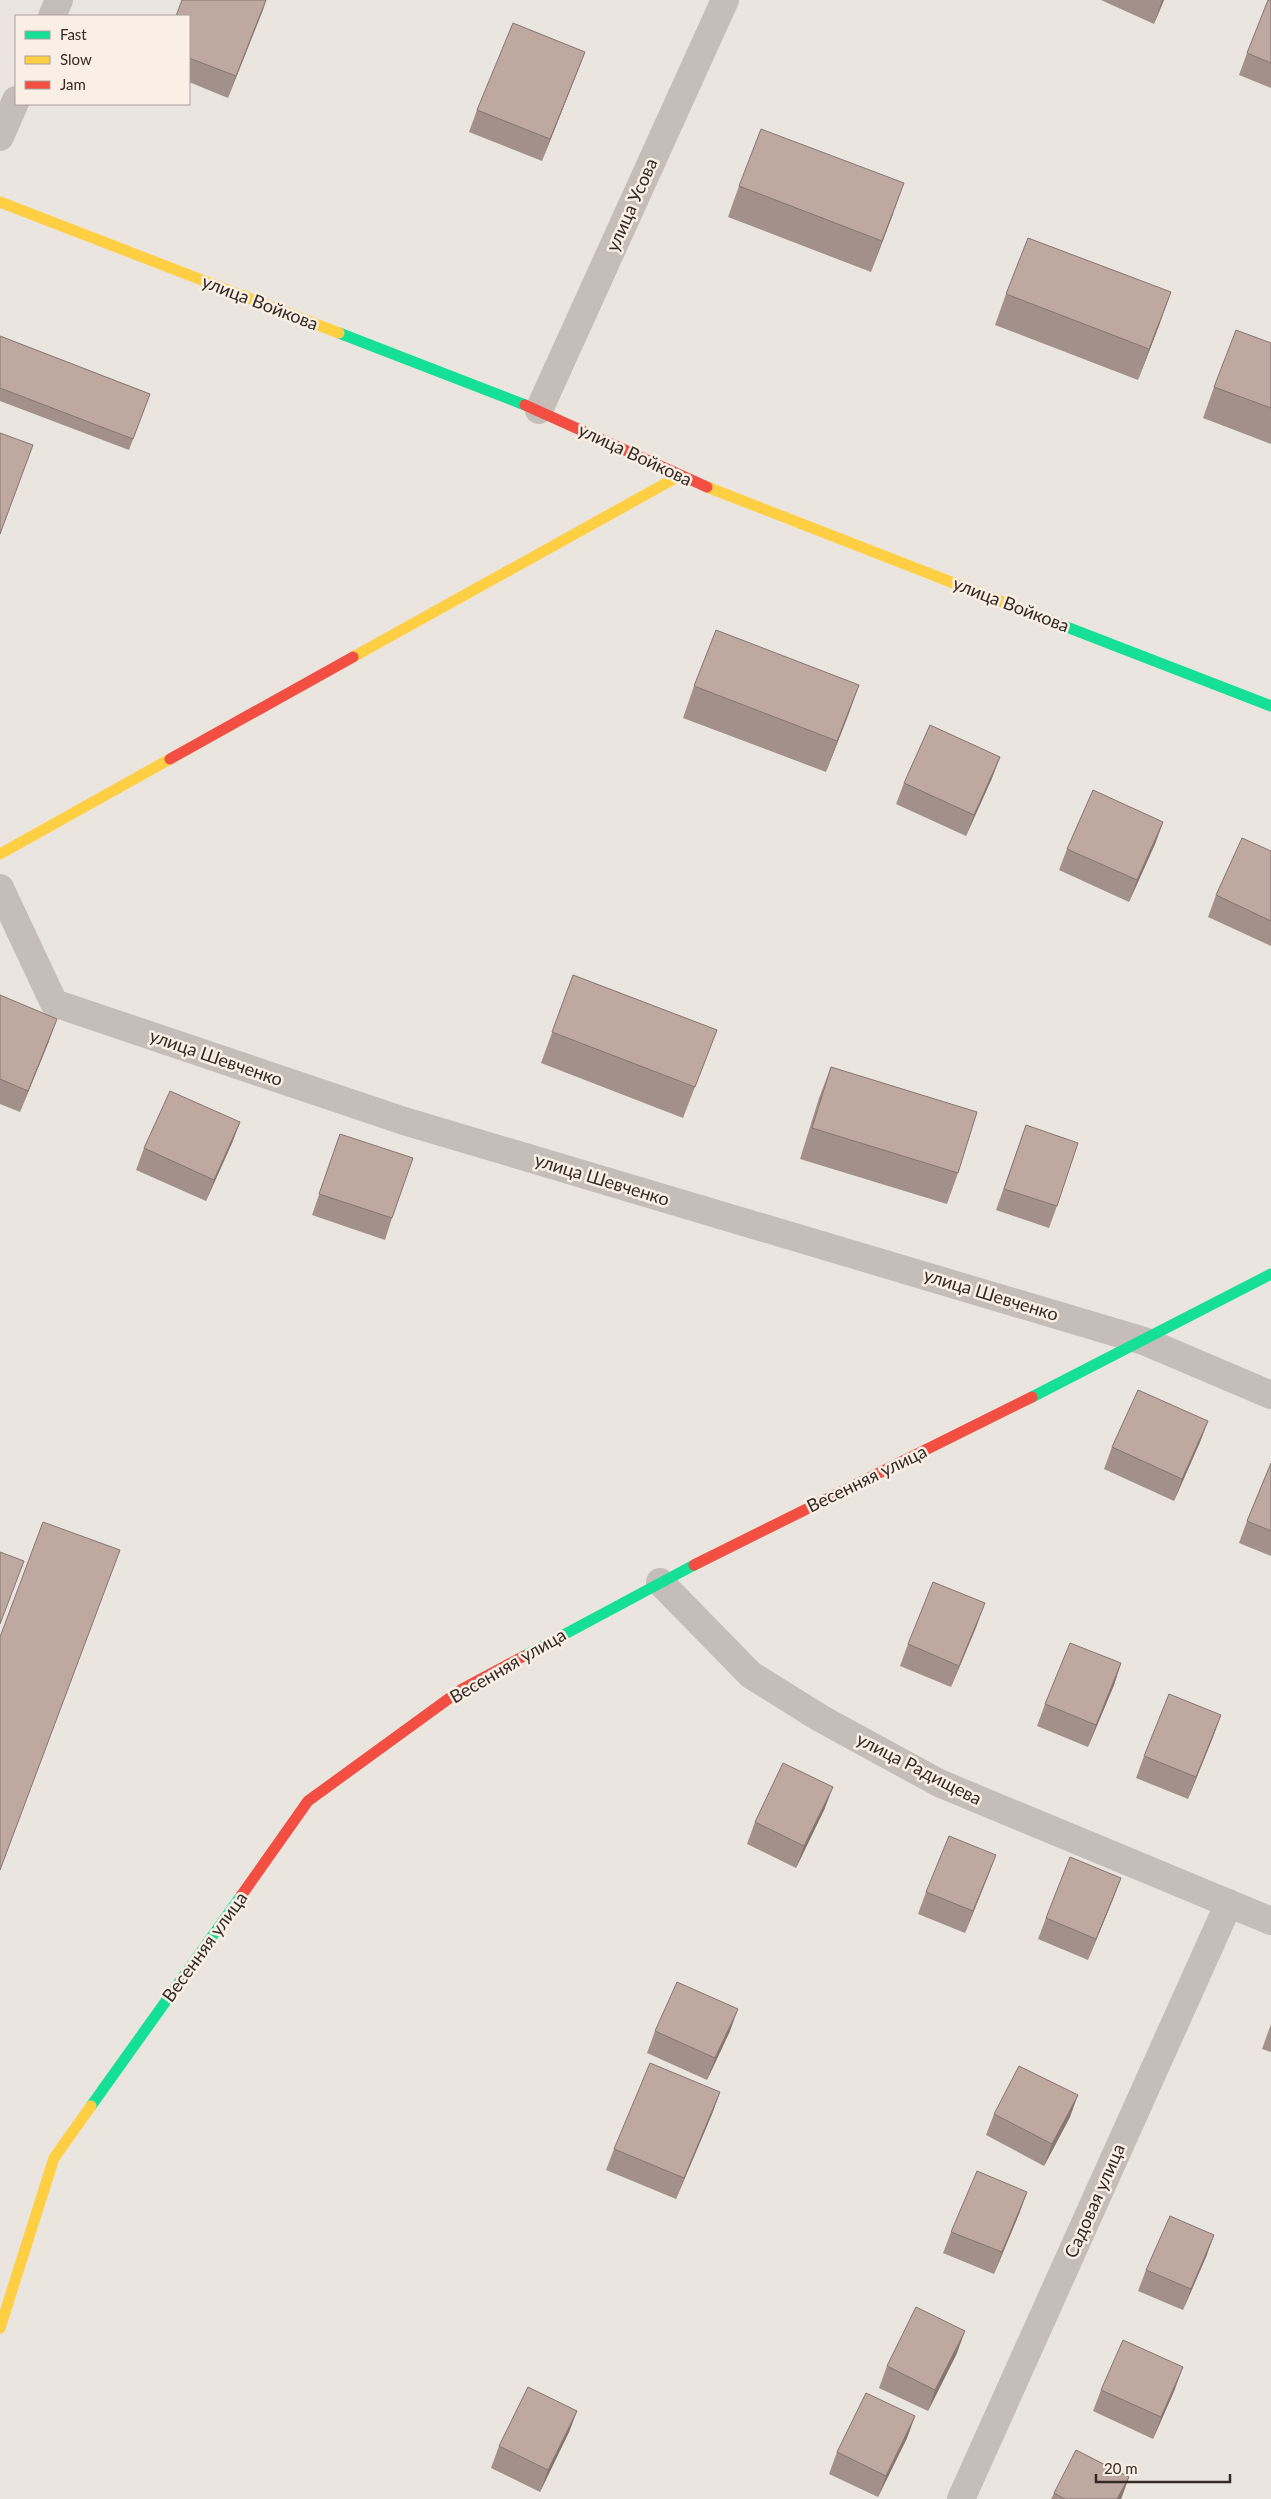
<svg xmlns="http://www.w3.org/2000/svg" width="1271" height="2499" font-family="Lato,sans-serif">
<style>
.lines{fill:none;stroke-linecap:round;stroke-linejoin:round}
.street{stroke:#c4bdb8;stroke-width:28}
.fast{stroke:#16e098;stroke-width:11}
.slow{stroke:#ffcf43;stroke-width:11}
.jam{stroke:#f24e42;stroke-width:11}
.wall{fill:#a3908a}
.shaded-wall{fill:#857670}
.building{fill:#bea8a0;stroke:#857670}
.labels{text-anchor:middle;stroke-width:5;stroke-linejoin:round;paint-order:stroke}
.street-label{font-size:18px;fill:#342a26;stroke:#f9efe5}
</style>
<rect width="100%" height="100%" fill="#ebe5df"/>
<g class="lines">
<path class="street" d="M52,16l7,-16
M0,137l16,-37
M539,410l186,-410
M0,888l54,115 350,118 740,220 127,54
M660,1582l91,93 69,43 119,65 332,138
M961,2499l268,-596"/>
<path class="fast" d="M339,333l186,72
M1010,605l261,101
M1032,1397l239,-123
M524,1656l170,-91
M91,2106l150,-210"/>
<path class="slow" d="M0,202l339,131
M707,487l303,118
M353,657l326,-181
M0,854l170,-95
M0,2328l54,-170 37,-52"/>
<path class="jam" d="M525,405l182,82
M170,759l183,-102
M694,1565l338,-168
M241,1896l67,-95 154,-112 62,-33"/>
</g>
<path class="wall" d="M266,0l-38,98 -39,-16v-66z
M1101,0h63l-10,24z
M1271,0v88l-32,-13 8,-22z
M585,52l-43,109 -73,-29 8,-22z
M739,186l154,28 -22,58 -143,-55z
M1006,294l154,29 -22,57 -143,-55z
M0,336l150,58 -21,56 -129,-49z
M1271,343v101l-68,-26 11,-31z
M859,685l-33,87 -143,-54 11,-32z
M1000,757l-8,21 -26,58 -70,-32 8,-21z
M1163,822l-8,22 -26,58 -70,-32 8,-21z
M1271,851v95l-63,-29 8,-22z
M573,975l144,55 -34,88 -142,-55z
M0,995l49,46 -29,71 -20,-8z
M831,1067l127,106 -11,31 -147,-45 19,-61z
M240,1122l-8,21 -26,58 -70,-31 8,-22z
M1026,1125l31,81 -8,22 -53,-18z
M340,1134l52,84 -7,22 -73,-25z
M1208,1421l-8,21 -26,59 -70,-32 8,-22z
M1271,1463v93l-32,-13 8,-22z
M977,1625l-26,62 -51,-21 8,-22z
M1121,1663l-7,22 -26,62 -51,-21 8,-22z
M1221,1715l-8,22 -25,62 -52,-21 8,-22z
M825,1808l-29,60 -49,-24 8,-22z
M988,1876l-23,57 -47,-19 8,-22z
M1121,1878l-8,21 -25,61 -50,-21 8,-21z
M1271,2024v28l-9,-3z
M655,2031h75l-23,49 -60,-27z
M720,2092l-8,22 -36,85 -70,-29 8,-21z
M994,2114l76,3 -26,49 -58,-31z
M1027,2192l-8,22 -25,60 -51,-21 8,-21z
M1214,2235l-8,22 -23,53 -45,-19 8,-21z
M957,2353l-29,58 -49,-23 8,-22z
M1175,2389l-22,50 -60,-28 8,-21z
M577,2411l-8,21 -29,60 -49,-24 8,-22z
M915,2416l-8,22 -29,59 -49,-23 8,-22z
M1129,2477l-8,22h-70l3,-6z"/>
<path class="shaded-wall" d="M266,0l-3,10 -35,88 8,-22z
M1162,0h2l-10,24z
M585,52l-8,21 -35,88 8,-22z
M904,183l-11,31 -22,58 11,-31z
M1171,292l-11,31 -22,57 11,-31z
M859,685l-11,31 -22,56 11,-31z
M1000,757l-8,21 -26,58 8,-21z
M1163,822l-8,22 -26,58 8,-22z
M57,1019l-8,22 -29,71 8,-21z
M240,1122l-8,21 -26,58 8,-21z
M1208,1421l-8,21 -26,59 8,-22z
M985,1603l-8,22 -26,62 8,-21z
M1121,1663l-7,22 -26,62 8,-22z
M1221,1715l-8,22 -25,62 8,-22z
M833,1787l-8,21 -29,60 8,-22z
M996,1855l-8,21 -23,57 8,-22z
M1121,1878l-8,21 -25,61 8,-21z
M738,2009l-8,22 -23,49 8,-22z
M720,2092l-8,22 -36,85 8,-21z
M1078,2095l-8,22 -26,49 8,-22z
M1027,2192l-8,22 -25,60 8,-22z
M1214,2235l-8,22 -23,53 8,-21z
M965,2331l-8,22 -29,58 7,-21z
M1183,2367l-8,22 -22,50 8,-22z
M577,2411l-8,21 -29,60 8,-22z
M915,2416l-8,22 -29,59 8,-21z
M1129,2477l-8,22h-4z"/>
<path class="building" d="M182,0h84l-30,76 -47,-18v-42h-13z
M1268,0h3v63l-24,-10z
M513,23l72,29 -35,87 -73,-29z
M761,129l143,54 -22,58 -143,-55z
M1028,238l143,54 -22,57 -143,-55z
M1236,330l35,13v65l-57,-21z
M0,336l150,58 -17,45 -133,-51z
M0,433l33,12 -33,89z
M716,630l143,55 -22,56 -143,-55z
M930,725l70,32 -26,58 -70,-32z
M1093,790l70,32 -26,58 -70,-31z
M1242,838l29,13v70l-55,-26z
M573,975l144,55 -22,57 -143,-55z
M0,995l57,24 -29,72 -28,-12z
M831,1067l146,45 -19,61 -146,-45z
M170,1091l70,31 -26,58 -70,-32z
M1026,1125l52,18 -21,63 -53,-17z
M340,1134l73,24 -21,60 -73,-24z
M1138,1390l70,31 -26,58 -70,-32z
M1271,1463v68l-24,-10z
M43,1522l77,28 -120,320v-233z
M0,1552l24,9 -24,63z
M933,1582l52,21 -26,63 -51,-22z
M1070,1643l51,20 -25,62 -51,-21z
M1169,1694l52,21 -25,62 -52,-21z
M783,1763l50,24 -29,59 -49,-24z
M949,1836l47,19 -23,56 -47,-19z
M1070,1857l51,21 -25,61 -50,-21z
M677,1982l61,27 -23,49 -60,-27z
M650,2063l70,29 -36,86 -70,-29z
M1019,2066l59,29 -26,49 -58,-30z
M977,2171l50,21 -25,60 -51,-20z
M1170,2216l44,19 -23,54 -45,-19z
M916,2307l49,24 -30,59 -48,-24z
M1123,2340l60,27 -22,50 -60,-27z
M528,2387l49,24 -29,59 -49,-24z
M866,2393l49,23 -29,60 -49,-24z
M1076,2450l53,27 -12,22h-52l-11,-6z"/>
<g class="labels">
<g class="street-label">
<text transform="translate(632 205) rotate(-66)" y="6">улица Усова</text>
<text transform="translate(260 303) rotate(21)" y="6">улица Войкова</text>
<text transform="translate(635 455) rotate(25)" y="6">улица Войкова</text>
<text transform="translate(1011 605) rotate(21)" y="6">улица Войкова</text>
<text transform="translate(216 1058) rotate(19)" y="6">улица Шевченко</text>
<text transform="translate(602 1180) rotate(17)" y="6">улица Шевченко</text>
<text transform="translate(991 1295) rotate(17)" y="6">улица Шевченко</text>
<text transform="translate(867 1479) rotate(-26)" y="6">Весенняя улица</text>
<text transform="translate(508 1666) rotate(-30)" y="6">Весенняя улица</text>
<text transform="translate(919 1769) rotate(27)" y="6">улица Радищева</text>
<text transform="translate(205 1947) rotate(-54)" y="6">Весенняя улица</text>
<text transform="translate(1095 2201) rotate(-66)" y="6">Садовая улица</text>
</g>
</g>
<rect x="15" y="15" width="175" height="90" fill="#f9efe5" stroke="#aaa099"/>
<rect x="25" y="31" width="25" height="8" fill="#16e098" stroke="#aaa099"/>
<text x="60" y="40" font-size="15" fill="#342a26">Fast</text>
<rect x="25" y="56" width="25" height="8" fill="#ffcf43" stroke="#aaa099"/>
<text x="60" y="65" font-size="15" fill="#342a26">Slow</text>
<rect x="25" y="81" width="25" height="8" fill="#f24e42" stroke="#aaa099"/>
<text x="60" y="90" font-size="15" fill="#342a26">Jam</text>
<path d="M1096 2474v8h134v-8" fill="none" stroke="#342a26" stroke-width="2.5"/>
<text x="1104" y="2474" font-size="15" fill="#342a26" stroke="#f9efe5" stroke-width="4" paint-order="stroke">20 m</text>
</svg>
